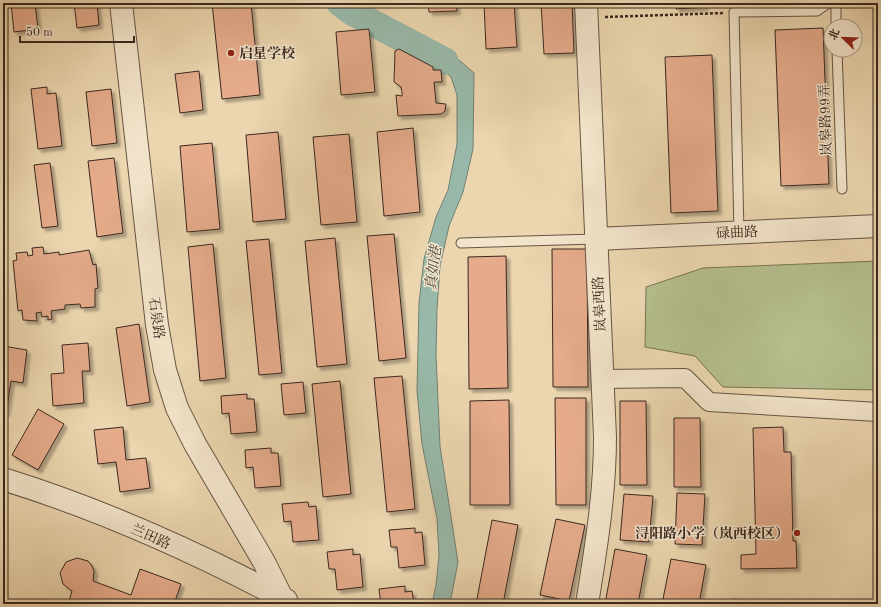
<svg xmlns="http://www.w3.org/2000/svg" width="881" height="607" font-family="'Old Standard TT','Noto Serif SC',serif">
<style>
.green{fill:#b5be8d;stroke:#787356}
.water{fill:#98b9a9;stroke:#727f72}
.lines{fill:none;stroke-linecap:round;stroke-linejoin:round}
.river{stroke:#98b9a9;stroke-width:27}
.building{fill:#e5ab8b;stroke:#3a281f;filter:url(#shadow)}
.service-casing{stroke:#665443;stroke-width:11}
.minor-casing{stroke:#665443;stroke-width:20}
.tertiary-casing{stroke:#665443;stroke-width:24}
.path{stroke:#3a281f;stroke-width:2.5;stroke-dasharray:3 2;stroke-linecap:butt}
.service{stroke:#f2e4cb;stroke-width:9}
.minor{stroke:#f2e4cb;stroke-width:18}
.tertiary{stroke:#f2e4cb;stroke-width:22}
.poi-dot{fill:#8f2418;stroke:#f2e4cb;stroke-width:1.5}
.labels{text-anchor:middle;stroke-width:3;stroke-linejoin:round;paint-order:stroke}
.poi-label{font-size:14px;font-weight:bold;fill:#3a281f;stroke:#f2e4cb;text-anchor:start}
.street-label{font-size:14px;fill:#3a281f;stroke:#f2e4cb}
.water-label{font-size:15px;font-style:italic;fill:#524c42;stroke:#f2e4cb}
</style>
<defs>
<filter id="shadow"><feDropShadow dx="3.5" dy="3.5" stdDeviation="1" flood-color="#0004"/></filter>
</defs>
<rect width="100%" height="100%" fill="#ebd6af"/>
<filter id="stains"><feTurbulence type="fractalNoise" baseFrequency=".005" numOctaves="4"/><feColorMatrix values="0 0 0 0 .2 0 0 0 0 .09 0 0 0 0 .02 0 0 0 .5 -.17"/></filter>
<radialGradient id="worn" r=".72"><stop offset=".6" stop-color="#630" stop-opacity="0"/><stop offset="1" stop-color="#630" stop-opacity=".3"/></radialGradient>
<path class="green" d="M878,261v129l-155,-3 -28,-31 -50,-9 1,-60 57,-19z"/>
<path class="water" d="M338,3h17l66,31 31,20 22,19 -1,76 -10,43 -14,34 -9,40 -3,43 -1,46 4,91 18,116 -8,42h-18l4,-19 3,-30 -2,-36 -15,-75 -5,-53 2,-88 5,-44 12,-42 12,-27 9,-46v-49l-6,-18 -37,-32z"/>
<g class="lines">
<path class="river" d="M340,3l12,9 93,49"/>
</g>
<path class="building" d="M11,3h24l3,26 -24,3z
M74,3h23l2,22 -22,3z
M212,3h39l9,92 -38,4z
M428,3h28l1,8 -28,1z
M484,3h30l3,44 -31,2z
M541,3h31l2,50 -30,1z
M676,3h29v4l-29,2z
M876,17h2v53z
M823,28l6,156 -48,2 -6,-156z
M369,29l6,63 -34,3 -5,-63z
M399,49l34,18v3h8l1,12h-8l2,21 10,1 -1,7 -4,3 -43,2 -2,-21 6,1v-4l-1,-5 -7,-5 1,-31z
M712,55l6,156 -47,2 -6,-156z
M199,71l4,39 -23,3 -5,-39z
M47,87v7l9,-1 6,53 -24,3 -7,-60z
M111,89l6,54 -25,3 -6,-54z
M413,128l7,84 -36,4 -7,-84z
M278,132l8,87 -33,3 -7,-87z
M349,134l8,88 -36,3 -8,-88z
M212,143l8,86 -33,3 -7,-86z
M114,158l9,75 -26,4 -9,-76z
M50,163l8,63 -16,2 -8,-63z
M394,234l12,124 -27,3 -12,-125z
M335,238l12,126 -30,3 -12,-126z
M269,239l13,134 -23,2 -13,-134z
M213,244l13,134 -26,3 -12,-134z
M43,247l1,7 15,-2v3l30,-5 4,15 3,-1 2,24 -3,1v18l-14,1 -1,-4 -15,1v4l-14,2 1,8 -4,1v-4l-6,1 -1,-5 -5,1 1,8 -14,-1 -1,-10 -4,1 -5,-50 4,-1 -1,-7 11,-1 1,4 5,-1 -1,-7z
M552,249h35l1,138h-35z
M506,256l2,132 -39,1 -1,-132z
M139,324l11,78 -23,4 -11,-78z
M88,343l2,28h-8l2,32 -31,3 -2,-32 13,-1 -2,-28z
M3,346l24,4 -4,33 -12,-2 -5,32 -3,-1z
M402,376l13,133 -28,3 -13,-134z
M340,381l11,113 -28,3 -11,-113z
M303,382l3,31 -22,2 -3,-31z
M247,394v5h7l3,33 -26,2 -2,-21 -7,1 -1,-18z
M555,398h31v107h-30z
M509,400l1,105h-40v-104z
M620,401h26l1,84h-27z
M38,409l26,15 -26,46 -26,-15z
M674,418h26l1,69h-27z
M123,427l3,33 20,-2 4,30 -30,4 -4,-30 -18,2 -4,-34z
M783,427l1,25h7l2,89h3l1,27 -56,1v-14l15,-1 -3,-126z
M271,448v5h7l3,33 -26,2 -2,-21 -7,1 -1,-18z
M677,493l28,1 -3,51 -27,-1z
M624,494l29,2 -4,46 -29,-2z
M308,502l1,5 7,-1 3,34 -26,2 -2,-21 -7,1 -2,-18z
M556,519l29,6 -16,76 -29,-6z
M492,520l26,5 -15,79h-27z
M415,528v5l7,-1 3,33 -26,3 -2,-21h-6l-2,-17z
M353,549v6l7,-1 3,33 -26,3 -2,-21h-6l-2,-17z
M615,549l32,6 -9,49h-33z
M77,558l11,3 4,5 2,5 -1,10 38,14 9,-26 41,15 -7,20h-70l-8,-3 -1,3h-27l4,-13 -9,-7 -3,-11 6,-11z
M671,559l35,6 -7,39h-37z
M405,586v6l7,-1 2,13h-33l-2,-15z
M733,599l25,3v2h-26z"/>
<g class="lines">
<defs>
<path id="service" d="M836,3v23
M837,50l5,139
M739,232l-5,-220 83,-1 11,-8
M461,243l135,-4"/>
<path id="minor" d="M602,379l83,-1 24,24 169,10"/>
<path id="tertiary" d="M121,3l36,322 8,45 12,38 18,36 69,118 21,42
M586,3l19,434c0,57 -9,111 -18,167
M596,239l282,-13
M3,479c97,30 193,73 283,121"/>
</defs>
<use href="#service" class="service-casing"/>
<use href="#minor" class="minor-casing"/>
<use href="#tertiary" class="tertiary-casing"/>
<path class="path" d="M605,17l119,-4"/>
<use href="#service" class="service"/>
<use href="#minor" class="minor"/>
<use href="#tertiary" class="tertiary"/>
</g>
<g class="poi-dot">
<circle cx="231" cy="53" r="4"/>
<circle cx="797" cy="533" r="4"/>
</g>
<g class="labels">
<g class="poi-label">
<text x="239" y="58">启星学校</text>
<text x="789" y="538" text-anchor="end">浔阳路小学（岚西校区）</text>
</g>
<g class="street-label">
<text transform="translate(825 120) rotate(-92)" y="5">岚皋路99弄</text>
<text transform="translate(737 232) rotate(-3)" y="5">碌曲路</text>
<text transform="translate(599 304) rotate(-93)" y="5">岚皋西路</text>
<text transform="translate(157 318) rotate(82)" y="5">石泉路</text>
<text transform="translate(151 536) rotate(24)" y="5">兰田路</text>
</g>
<g class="water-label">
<text transform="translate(433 268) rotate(-83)" y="5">真如港</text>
</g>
</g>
<rect width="881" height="607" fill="none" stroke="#ebd6af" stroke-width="16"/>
<rect x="4" y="4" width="873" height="599" fill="none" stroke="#3a281f" stroke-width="2"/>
<rect x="8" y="8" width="865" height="591" fill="none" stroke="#3a281f"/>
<g transform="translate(843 38) rotate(293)"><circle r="19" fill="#f2e4cb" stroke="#a89986"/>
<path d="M0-3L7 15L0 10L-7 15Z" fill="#8f2418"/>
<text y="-6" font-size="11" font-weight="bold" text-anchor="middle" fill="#3a281f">北</text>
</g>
<path d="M20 36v6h114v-6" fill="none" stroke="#3a281f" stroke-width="2"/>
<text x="26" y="36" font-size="12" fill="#3a281f" stroke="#f2e4cb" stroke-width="3" paint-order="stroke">50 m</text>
<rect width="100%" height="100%" filter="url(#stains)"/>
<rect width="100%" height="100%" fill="url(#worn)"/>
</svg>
